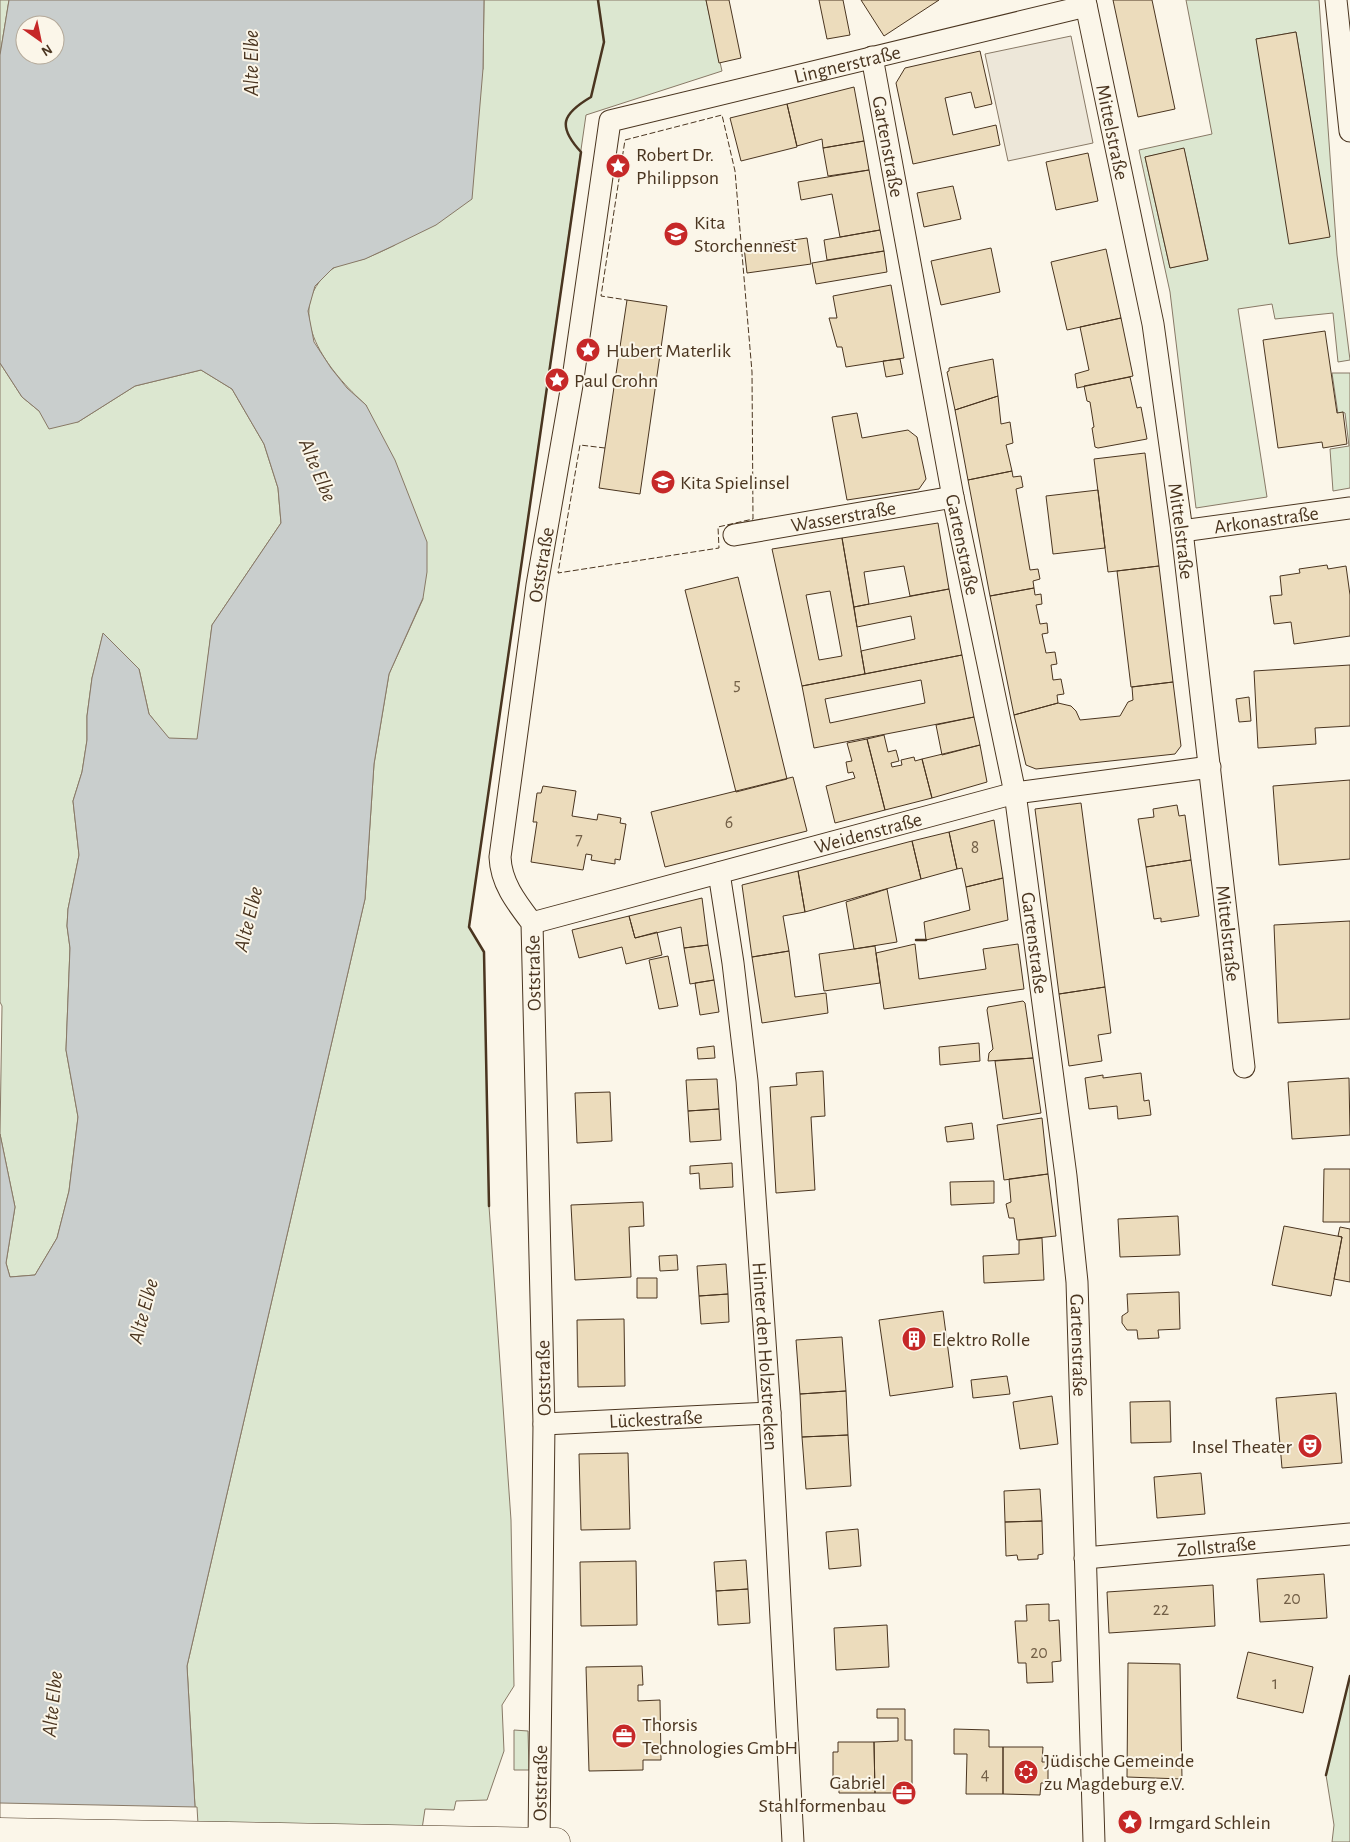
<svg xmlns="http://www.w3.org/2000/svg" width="1350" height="1842" font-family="'Alegreya Sans',sans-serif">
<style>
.green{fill:#dce7d0;stroke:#887966;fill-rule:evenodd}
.parking{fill:#ede7d9;stroke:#887966}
.water{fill:#c9cecd;stroke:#887966;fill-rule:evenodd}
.pier{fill:#fbf6e9;stroke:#887966}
.building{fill:#ecdcbc;stroke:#4a3520;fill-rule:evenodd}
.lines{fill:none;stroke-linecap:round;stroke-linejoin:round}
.street-casing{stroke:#4a3520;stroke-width:23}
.primary-casing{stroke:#4a3520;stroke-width:29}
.street{stroke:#fbf6e9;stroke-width:21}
.primary{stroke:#fbf6e9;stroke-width:28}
.fence{stroke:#4a3520;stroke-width:1;stroke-dasharray:6 2.5;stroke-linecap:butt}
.wall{stroke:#4a3520;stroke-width:2.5}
.labels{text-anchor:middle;stroke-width:4;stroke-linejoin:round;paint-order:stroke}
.number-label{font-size:18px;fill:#725f47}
.street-label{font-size:20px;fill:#4a3520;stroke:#fbf6e9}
.poi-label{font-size:20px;fill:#4a3520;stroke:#fbf6e9;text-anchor:start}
.water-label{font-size:21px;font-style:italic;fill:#4a3520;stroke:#fbf6e9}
</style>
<rect width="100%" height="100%" fill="#fbf6e9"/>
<path class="green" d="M0,0h9l-9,55z
M484,0h222l16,71 -136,44 -117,812 15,25 5,254 22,314 3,166 -12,19 2,46 -17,49 -31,1 -2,9 -29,-1 -3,20 -225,13 -10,-176 178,-767 9,-135 15,-90 34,-75 -57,-194c-36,-32 -87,-93 -35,-135 8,-7 23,-8 33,-11 10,-4 21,-9 31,-14l88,-176z
M1186,0h133l18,255 13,105 -12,2 -5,-49 -58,6 -3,-15 -34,5 29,188 -71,11 -26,-216 -31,-142 73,-16zM1296,32l33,205 -73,-198zM1184,149l24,110 -38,9 -25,-111z
M0,363l22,34 17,14 39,11 57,-36 66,-16 31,19 32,55 14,44 3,35 -69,102 -14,115 -29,-1 -20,-25 -10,-45 -36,-35 -11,44 -5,38v24l-5,32 -9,29 6,54 -11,54 -1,17 3,22 -4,102 12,67 -9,74 -12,47 -22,37 -25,2 -4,-14 9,-56 -15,-73 2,-128 -2,-4z
M1332,373h18v115l-17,3 -3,-42 19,-3 -4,-33 -2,-1 -5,2z
M1350,1676v166h-18l2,-17 -8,-50z
M514,1730l14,1 1,39h-15z"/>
<path class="parking" d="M1071,36l22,107 -85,18 -23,-107z"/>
<path class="water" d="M9,0h475l-1,69 -11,130 -36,26 -41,20 -30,14 -32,9 -18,18 -7,25 6,31 17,26 16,20 19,17 29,55 32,82v30l-4,26 -34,76 -15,90 -9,135 -178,767 10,176h-197v-708l15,73 -9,56 4,14 25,-2 22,-37 12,-47 9,-74 -12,-67 4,-102 -3,-22 1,-17 11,-54 -6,-54 9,-29 5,-32v-24l5,-38 11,-45 36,36 10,45 20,24 28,1 15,-114 69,-102 -3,-35 -14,-44 -32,-55 -31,-19 -66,16 -57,36 -29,7 -10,-18 -17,-14 -22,-34v-308zM25,25h30v30h-30z"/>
<path class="pier" d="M0,1803l197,4 2,35h-199z"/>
<path class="building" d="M706,0h23l12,58 -22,5z
M819,0h24l7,35 -23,4z
M861,0h78l-55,36z
M1113,0h39l23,109 -37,8z
M1296,32l34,205 -41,7 -33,-205z
M980,51l12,53 -17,4 -4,-16 -26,6 8,37 43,-10 4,20 -87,19 -17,-81 9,-15z
M854,87l10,54 -41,7 -1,-9 -25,7 -10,-42z
M787,104l10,43 -56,14 -11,-43z
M864,141l5,29 -41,6 -5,-28z
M1184,148l24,112 -38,8 -25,-111z
M1088,153l10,48 -42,9 -10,-48z
M869,170l11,60 -40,7 -8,-43 -31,6 -3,-18z
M953,186l8,33 -37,8 -7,-34z
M880,230l4,21 -57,9 -3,-20z
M807,238l4,26 -64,9 -3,-26z
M991,248l9,44 -59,13 -10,-44z
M1106,249l15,69 -54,12 -16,-68z
M884,251l3,21 -71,12 -4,-21z
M891,285l13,73 -58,9 -4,-20h-5l-8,-29h8l-4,-22z
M627,300l40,6 -27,188 -41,-6z
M1121,318l12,58 -56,12 -2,-14 14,-4 -9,-43z
M1325,331l12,82 6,-1 4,32 -24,4 -1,-6 -44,6 -15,-108z
M900,359l3,15 -17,3 -3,-16z
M993,359l5,37 -43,14 -8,-38 2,-1v-3z
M1130,377l7,31 4,-1 6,32 -49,9 -3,-1 -3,-19 2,-1 -4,-25 -3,-1 -3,-15z
M998,396l3,28 9,-2 3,21 -7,2 6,26 -44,9 -13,-70z
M857,413l5,25 46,-8 9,7 9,42 -7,10 -72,11 -15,-83z
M1145,453l14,113 -51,6 -14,-113z
M1012,471l1,6 8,-1 2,11 -7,2 14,81 8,-1 2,10 -7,2 1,7 -44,8 -22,-116z
M1098,490l7,58 -52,6 -7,-58z
M938,523l11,66 -39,7 -6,-30 -40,6 5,32 -15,3 -12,-69z
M842,538l23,136 -63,12 -30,-137zM830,591l12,65 -23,4 -13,-65z
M1327,565l1,4 18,-3 4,29v41l-56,8 -3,-22 -17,2 -4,-28 12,-1 -2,-19 20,-3 -1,-4z
M1159,566l14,116 -42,5 -14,-116z
M738,577l49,202 -51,13 -51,-202z
M1034,588l1,7 6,-1 1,10 -6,1 4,19 7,-1 1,10 -6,1 4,19 9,-1 2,12 -6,1 2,15 8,-1 3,15 -7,1 1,8 -44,12 -24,-119z
M949,589l13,66 -97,19 -4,-23 54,-12 -4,-23 -54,11 -3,-20z
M962,655l12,62 -160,31 -12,-62zM921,680l4,23 -95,20 -5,-24z
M1350,665v61l-35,2 1,16 -58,4 -4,-77z
M1173,682l8,64 -6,8 -139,15 -10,-4 -12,-50 44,-12 13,3 5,5 4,9 40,-4 8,-14 5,-2 -1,-13z
M1249,697l2,24 -12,1 -3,-23z
M974,717l6,28 -38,10 -6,-30z
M884,735l4,17 8,-2 3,11 -8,2 1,4 10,-2 -1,-5 13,-3 1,4 7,-2 10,39 -47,12 -18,-71z
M867,739l18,71 -50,13 -9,-37 29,-8 -2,-6 -5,1 -2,-11 6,-1 -5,-18z
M980,745l7,37 -55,16 -10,-39z
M793,777l14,54 -142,36 -14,-55z
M1350,780v79l-71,6 -6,-79z
M543,786l33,5 -4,25 25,4 1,-6 23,4 -1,5 6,1 -6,36 -5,-1v5l-24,-4 1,-5 -6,-1 -3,16 -52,-8 6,-40h-4l4,-29h4z
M1081,803l24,184 -46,7 -24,-185z
M1177,805l2,11 6,-1 6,45 -45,7 -8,-48 16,-2 -1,-8z
M994,820l9,58 -37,9 -4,-19 -5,1 -8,-37z
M949,832l8,37 -36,10 -9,-38z
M912,841l9,38 -116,33 -7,-41z
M1191,860l8,56 -38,6v-4l-7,1 -8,-52z
M798,871l7,41 -22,4 6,35 -37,6 -10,-72z
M1003,878l5,42 -82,20 -2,-18 46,-12 -4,-23z
M887,889l10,53 -43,7 -8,-47z
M702,898l6,47 -24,3 -3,-21 -46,11 -6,-22z
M629,916l6,22 22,-6 5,23 -36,9 -4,-17 -43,11 -7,-28z
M1350,921v98l-72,4 -4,-98z
M915,944l4,35 67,-10 -3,-20 35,-5 6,45 -140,20 -8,-56z
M708,945l6,35 -24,4 -6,-36z
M875,946l5,37 -56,8 -5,-37z
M789,951l6,46 31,-4 2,20 -66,10 -10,-66z
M668,956l10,50 -19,3 -10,-49z
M714,980l5,32 -19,3 -5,-32z
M1105,987l6,46 -13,2 4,26 -33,5 -10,-72z
M1023,1001l2,2 8,55 -45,3 1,-8 4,-4 -6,-39 1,-3z
M979,1043l1,18 -40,4 -1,-18z
M714,1046l1,12 -17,1 -1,-11z
M1033,1058l8,55 -38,6 -8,-58z
M823,1071l2,45 -14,1 4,73 -39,3 -6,-106 27,-2 -1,-12z
M1141,1073l3,28 5,-1 2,15 -33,4 -1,-13 -28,3 -4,-31 18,-3v3z
M1349,1078l1,57 -58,4 -4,-57z
M717,1079l2,30 -31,2 -2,-31z
M610,1092l2,49 -35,2 -2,-50z
M719,1109l2,31 -31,2 -2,-31z
M1042,1118l6,56 -44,6 -7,-55z
M972,1123l2,16 -27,3 -2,-15z
M732,1163l1,24 -33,2 -1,-16 -9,1v-8z
M1324,1169h26v53h-27z
M1048,1174l8,62 -39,4 -3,-22h-5l-3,-14 5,-2 -2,-23z
M994,1181v22l-43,2 -1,-23z
M643,1202l1,24 -15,1 2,50 -56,3 -4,-75z
M1178,1216l2,39 -60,2 -2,-38z
M1284,1226l58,11 -11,59 -59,-11z
M1340,1227l10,2v53l-16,-3 8,-42 -4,-1z
M1042,1238l2,42 -60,3 -1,-27 36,-2v-14z
M677,1255l1,15 -18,1 -1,-15z
M726,1264l2,30 -29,2 -2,-30z
M637,1278h20v20h-20z
M1179,1292l1,37 -22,1 1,8 -21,1 -1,-9h-10l-5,-7v-7l6,-4 -1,-18z
M728,1294l1,28 -28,2 -2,-28z
M943,1311l10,76 -63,9 -11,-76z
M624,1319l1,67 -47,1 -1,-67z
M842,1337l4,54 -46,3 -4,-54z
M1007,1376l3,18 -37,4 -2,-18z
M846,1391l2,44 -46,2 -2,-43z
M1336,1393l6,70 -60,5 -6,-70z
M1052,1396l6,48 -38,5 -7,-47z
M1170,1401l1,41 -40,1 -1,-41z
M848,1435l3,51 -45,3 -4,-52z
M628,1453l2,76 -49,1 -2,-76z
M1201,1473l4,41 -48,4 -3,-41z
M1040,1489l2,32 -37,1 -1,-31z
M1042,1521l1,33 -5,1v4l-20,1 -1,-5 -11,1 -1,-34z
M858,1529l3,37 -32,3 -3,-37z
M746,1560l2,29 -32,2 -2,-29z
M636,1561l1,64 -56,1 -1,-64z
M1324,1574l3,44 -67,4 -3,-43z
M1213,1585l2,41 -106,7 -2,-41z
M748,1589l2,34 -32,2 -2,-34z
M1049,1604v17l10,-1 2,41 -9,1 1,20 -26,1 -1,-20h-8l-3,-42h12l-1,-16z
M887,1625l2,42 -53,3 -2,-42z
M1248,1652l65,15 -10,46 -66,-15z
M1128,1663l52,1 2,115 -55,-2z
M642,1666l1,19h-5v16l22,-1 1,60h-18v10l-54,1 -3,-104z
M877,1709h28v31h7v53h-37l-1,-51 24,-1v-23h-21z
M954,1729l35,1v17h14v47h-37l1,-40h-13z
M838,1742h36l1,51h-36v-16h-6v-25h5z
M1003,1747h40l-1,15h6v21h-7l-1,12 -37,-1z"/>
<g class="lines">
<defs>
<g id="street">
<path id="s1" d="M1085,0l68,324 29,207 62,536"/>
<path d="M1336,0l14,131"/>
<path id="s2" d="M872,57l81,440 62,296 51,383 11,106 17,560"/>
<path id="s3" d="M1182,531l168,-23"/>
<path id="s4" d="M734,535l219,-38"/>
<path id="s5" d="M719,873l14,90 14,118 23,332 23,429"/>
<path id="s6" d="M532,923l483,-130 195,-26"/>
<path id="s7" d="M544,1424l226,-11"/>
<path id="s8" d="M1085,1558l265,-24"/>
<path id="s9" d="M539,1842l5,-418 -12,-501c-16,-21 -31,-40 -32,-66l37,-272 35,-200 38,-264 476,-115"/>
</g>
<path id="primary" d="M0,1832l556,10"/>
</defs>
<use href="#street" class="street-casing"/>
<use href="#primary" class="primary-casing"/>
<use href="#street" class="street"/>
<use href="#primary" class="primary"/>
<path class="fence" d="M605,448l-25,-3 -22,128 161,-25 -1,-21 35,-8 -1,-147 -17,-201 -13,-56 -97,25 -24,156 26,4"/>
<path class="wall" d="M916,940h10
M489,1206l-5,-254 -15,-25 112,-775c-24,-26 -19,-38 10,-55l13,-55 -6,-42
M1326,1775l24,-99"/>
</g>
<defs>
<symbol id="sight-disc" viewBox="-11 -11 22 22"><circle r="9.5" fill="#c62828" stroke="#fbf6e9"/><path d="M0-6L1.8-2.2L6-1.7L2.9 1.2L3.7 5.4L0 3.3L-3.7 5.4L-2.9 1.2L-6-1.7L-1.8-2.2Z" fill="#fff"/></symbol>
<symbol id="school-disc" viewBox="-11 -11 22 22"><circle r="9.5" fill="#c62828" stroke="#fbf6e9"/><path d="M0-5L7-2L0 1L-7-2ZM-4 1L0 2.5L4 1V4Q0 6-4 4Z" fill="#fff"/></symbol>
<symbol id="building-disc" viewBox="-11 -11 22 22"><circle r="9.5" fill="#c62828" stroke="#fbf6e9"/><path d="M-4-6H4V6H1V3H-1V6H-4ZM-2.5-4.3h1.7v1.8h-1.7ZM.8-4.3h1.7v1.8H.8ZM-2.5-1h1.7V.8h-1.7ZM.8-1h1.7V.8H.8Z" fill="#fff"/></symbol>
<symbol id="theatre-disc" viewBox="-11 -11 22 22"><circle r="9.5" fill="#c62828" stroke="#fbf6e9"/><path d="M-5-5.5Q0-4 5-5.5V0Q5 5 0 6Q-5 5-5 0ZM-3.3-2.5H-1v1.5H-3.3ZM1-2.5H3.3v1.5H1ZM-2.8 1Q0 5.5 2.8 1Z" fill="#fff"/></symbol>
<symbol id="office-disc" viewBox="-11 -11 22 22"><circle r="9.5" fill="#c62828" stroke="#fbf6e9"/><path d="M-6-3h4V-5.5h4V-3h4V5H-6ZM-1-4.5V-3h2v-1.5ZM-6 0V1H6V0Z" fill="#fff"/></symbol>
<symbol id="synagogue-disc" viewBox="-11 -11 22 22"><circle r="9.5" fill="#c62828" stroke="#fbf6e9"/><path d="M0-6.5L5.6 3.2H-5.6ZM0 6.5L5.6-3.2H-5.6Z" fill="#fff"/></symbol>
</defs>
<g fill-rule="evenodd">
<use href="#sight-disc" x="604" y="152" width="28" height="28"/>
<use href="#school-disc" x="662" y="220" width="28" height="28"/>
<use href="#sight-disc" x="574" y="336" width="28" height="28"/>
<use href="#sight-disc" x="543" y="366" width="28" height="28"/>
<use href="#school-disc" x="649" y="468" width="28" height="28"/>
<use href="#building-disc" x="900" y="1325" width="28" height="28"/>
<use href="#theatre-disc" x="1296" y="1432" width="28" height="28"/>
<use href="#office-disc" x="610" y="1722" width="28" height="28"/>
<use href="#synagogue-disc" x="1012" y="1758" width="28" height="28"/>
<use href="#office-disc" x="890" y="1779" width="28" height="28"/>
<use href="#sight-disc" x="1116" y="1808" width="28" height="28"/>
</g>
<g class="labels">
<g class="number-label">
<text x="737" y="690">5</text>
<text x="729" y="828">6</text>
<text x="579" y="845">7</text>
<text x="975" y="853">8</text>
<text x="1292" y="1604">20</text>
<text x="1161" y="1615">22</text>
<text x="1039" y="1658">20</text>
<text x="1275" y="1689">1</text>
<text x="985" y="1780">4</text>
</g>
<g class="street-label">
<text dy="7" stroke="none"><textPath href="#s9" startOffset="1982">Lingnerstraße</textPath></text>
<text dy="7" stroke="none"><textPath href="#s1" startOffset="135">Mittelstraße</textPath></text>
<text dy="7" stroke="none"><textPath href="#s2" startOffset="91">Gartenstraße</textPath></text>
<text dy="7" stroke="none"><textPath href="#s4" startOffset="111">Wasserstraße</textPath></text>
<text dy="7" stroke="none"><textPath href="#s3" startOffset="85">Arkonastraße</textPath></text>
<text dy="7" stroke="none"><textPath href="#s1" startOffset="540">Mittelstraße</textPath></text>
<text dy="7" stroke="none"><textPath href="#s2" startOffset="496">Gartenstraße</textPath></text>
<text dy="7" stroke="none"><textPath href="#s9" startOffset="1289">Oststraße</textPath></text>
<text dy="7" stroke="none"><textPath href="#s6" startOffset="348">Weidenstraße</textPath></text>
<text dy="7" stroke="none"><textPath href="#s1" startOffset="945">Mittelstraße</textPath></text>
<text dy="7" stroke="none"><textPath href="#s2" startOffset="901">Gartenstraße</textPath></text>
<text transform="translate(533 973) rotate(-91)" y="7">Oststraße</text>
<text dy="7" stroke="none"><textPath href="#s2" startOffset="1306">Gartenstraße</textPath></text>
<text dy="7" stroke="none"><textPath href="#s5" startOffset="486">Hinter den Holzstrecken</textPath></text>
<text transform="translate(543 1378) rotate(-91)" y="7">Oststraße</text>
<text dy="7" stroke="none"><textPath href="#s7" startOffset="112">Lückestraße</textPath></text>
<text dy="7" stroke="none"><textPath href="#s8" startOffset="132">Zollstraße</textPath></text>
<text dy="7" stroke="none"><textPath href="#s9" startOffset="59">Oststraße</textPath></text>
</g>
<g class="poi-label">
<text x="636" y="161">Robert Dr.<tspan x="636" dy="23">Philippson</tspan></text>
<text x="694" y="229">Kita<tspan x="694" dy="23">Storchennest</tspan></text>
<text x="606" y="357">Hubert Materlik</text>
<text x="574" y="387">Paul Crohn</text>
<text x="680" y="489">Kita Spielinsel</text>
<text x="932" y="1346">Elektro Rolle</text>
<text x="1292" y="1453" text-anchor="end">Insel Theater</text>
<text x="642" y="1731">Thorsis<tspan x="642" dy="23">Technologies GmbH</tspan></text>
<text x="1044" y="1767">Jüdische Gemeinde<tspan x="1044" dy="23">zu Magdeburg e.V.</tspan></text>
<text x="886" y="1789" text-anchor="end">Gabriel<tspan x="886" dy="23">Stahlformenbau</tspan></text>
<text x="1148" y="1829">Irmgard Schlein</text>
</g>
<g class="water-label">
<text transform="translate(251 63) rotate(-90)" y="7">Alte Elbe</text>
<text transform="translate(318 470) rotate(67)" y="7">Alte Elbe</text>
<text transform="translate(248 919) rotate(-76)" y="7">Alte Elbe</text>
<text transform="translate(143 1311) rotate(-75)" y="7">Alte Elbe</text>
<text transform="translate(52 1704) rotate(-84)" y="7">Alte Elbe</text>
</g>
</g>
<g transform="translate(40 40) rotate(147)"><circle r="24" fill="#fbf6e9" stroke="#b4a999"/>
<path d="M0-4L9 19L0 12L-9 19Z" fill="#c62828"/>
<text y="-8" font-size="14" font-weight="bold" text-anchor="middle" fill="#4a3520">N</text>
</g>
</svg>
